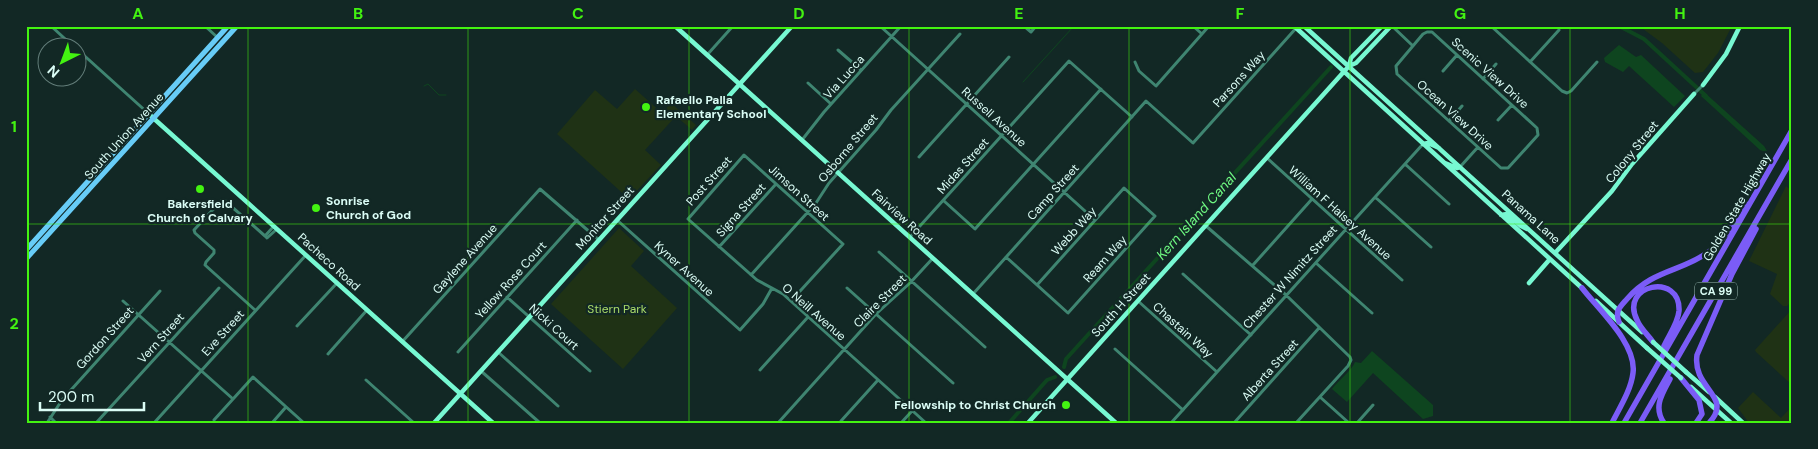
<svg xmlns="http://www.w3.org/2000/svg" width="1818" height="449" font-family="'DM Sans',sans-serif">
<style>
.green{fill:#1f3215}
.water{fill:#0e451f}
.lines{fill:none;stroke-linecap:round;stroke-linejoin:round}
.stream{stroke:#0e451f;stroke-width:1}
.canal{stroke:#0e451f;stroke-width:4}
.street{stroke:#3f8571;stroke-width:3}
.secondary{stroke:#77f8d2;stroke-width:4.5}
.primary{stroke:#67ccf7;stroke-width:5}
.highway{stroke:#7b5cf7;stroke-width:5.5}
.secondary-bridge{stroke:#77f8d2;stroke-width:4.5}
.grid{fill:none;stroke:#43f311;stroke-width:1;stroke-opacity:0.55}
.poi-dot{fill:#43f311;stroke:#122825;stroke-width:2}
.labels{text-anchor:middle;stroke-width:4.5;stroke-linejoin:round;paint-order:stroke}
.shield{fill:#122825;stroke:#9fbdb7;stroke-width:1}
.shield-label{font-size:11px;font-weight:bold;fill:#dbfdf6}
.street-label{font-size:12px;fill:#dbfdf6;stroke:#122825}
.poi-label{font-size:12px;font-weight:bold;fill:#dbfdf6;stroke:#122825;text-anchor:start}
.park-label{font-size:12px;fill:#aadb69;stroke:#122825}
.water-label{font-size:14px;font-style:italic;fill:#6ef881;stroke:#122825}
.neatline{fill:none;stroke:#43f311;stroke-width:2}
.grid-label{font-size:16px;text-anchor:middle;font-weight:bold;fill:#43f311}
</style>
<rect width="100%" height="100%" fill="#122825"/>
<path class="green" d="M1639,26h93l-14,27 -15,19 -8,1 -33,-30z
M635,89l27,24 9,-10 25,22 -4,5 -16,-14 -31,34 16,15 -32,34 -72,-65 38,-44 22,19z
M1786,186l6,5v110l-5,5h-4l-13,-12 7,-20 -28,-13z
M619,228l25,23 -13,15 46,42 -54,61 -72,-65z
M1792,309v76l-36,-33 -1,-2z
M1753,392l28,26 11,-12v17h-43l-11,-15z"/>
<path class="water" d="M1619,45l17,12 5,-2 44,41 -11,11 -45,-41 -6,6 -18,-10 -1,-4z
M1704,92l60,54 3,5 -1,1 -6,-2 -59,-54z
M1372,351l61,54v11l-10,3 -50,-46 -26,29 -15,-13c6,-8 20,-19 23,-27l6,1z"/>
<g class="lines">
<path class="stream" d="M1023,82l51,-56
M424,86l4,-2 11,11h7"/>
<path class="canal" d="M1619,26l25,13 62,57
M1064,367l2,-8 265,-292
M1009,423l38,-43 8,-3"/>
<path class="street" d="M51,26l24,22
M205,26l12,11
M880,26l215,194
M1024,26l7,6 5,-6
M1193,26l9,8
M1392,26l21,20
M1491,26l71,65 5,2 4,-2 26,-29
M1427,32h5l105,96 1,7 -30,33h-7l-104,-94 -1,-8 27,-32z
M78,50l71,64
M838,50l23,20
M707,55l26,-29
M1135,62l4,9 17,15 53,-60
M1530,62l29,-32
M1443,71l14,-16
M1483,79l13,-15
M808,83l23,21
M1694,94l9,-9
M1498,120l14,-15
M1449,121l13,-15
M802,140l22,-28 77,-86
M919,157l90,-100
M1267,158l135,122
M1405,164l44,40
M1460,167l18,-20
M1375,197l56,50
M944,201l31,28 126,-140
M617,220l123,110 23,-26 9,-16
M274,226l-9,10 2,2 10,-9
M1206,226l80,69 64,62 1,3 -3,6 -52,57
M910,237l159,-176 63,56
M719,247l57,-63
M879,252l106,95
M1006,257l62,56 87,-97 -31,-28 -87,97
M1316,263l56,50
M1253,265l59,-66
M1183,274l68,61
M751,275l65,-72 13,-20 47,-53 15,-20 69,-76
M847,288l106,95
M973,294l173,-193 47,42 105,-117
M507,297l83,74
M123,301l110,98
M791,301l52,-57 -99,-89 -56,64 69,61 26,14 143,129
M1138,301l79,71
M255,310l-50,-45 1,-3 8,-9v-3l-19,-17 -1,-3 27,-29 3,-1 41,36
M297,326l40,-43
M402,342l138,-153 59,51
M1115,349l68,61
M458,352l119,-132
M498,352l60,54
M328,354l39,-44
M760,370l48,-53
M481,371l59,52
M366,380l48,43
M1320,397l29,26
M50,417l6,6
M214,420l39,-43 51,46
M841,421l37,-41
M47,423l15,-23 98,-109
M96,423l123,-135
M154,423l152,-168
M272,423l14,-16
M778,423l98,-109 34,-31 23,-25
M901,423l11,-12
M1171,423l252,-279
M1234,423l85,-95
M1357,423l16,-18
M1420,423h2"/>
<path class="secondary" d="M675,26l441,397
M1294,26l289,263
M1304,26l338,306
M1349,66l7,-3 35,-37
M1703,85l23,-31 14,-28
M151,116l342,307
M1423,144l5,-1 11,5
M1445,163l12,5 3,-1
M1501,215l6,-1 14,12 6,3
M1555,253l57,-62 20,-27 62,-70
M1529,283l21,-24
M1596,301l51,47
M1686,372l23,20
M1691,387l40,36
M1715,397l28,26
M434,423l358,-397
M1028,423l321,-357 2,-8 31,-32"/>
<path class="primary" d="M26,250l202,-224
M26,259l211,-233"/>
<path class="highway" d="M1582,288c17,22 55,56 51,85 -2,17 -13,34 -21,50
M1619,322c-4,-11 0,-14 8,-23 26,-30 55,-27 83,-48 15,-12 25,-31 36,-47
M1653,342c-5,-7 -13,-14 -16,-22 -18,-36 44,-48 42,-9 -1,12 -10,24 -15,35
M1681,378l18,22 3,14 -6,9
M1624,423l168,-293
M1640,423l152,-264
M1664,423c-11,-16 -2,-29 6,-44
M1709,423c25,-27 -17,-34 -12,-68l35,-81 24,-45"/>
<path class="secondary-bridge" d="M1653,342l33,30
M1647,348l34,30"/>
</g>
<path class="grid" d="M248,26v397M468,26v397M689,26v397M909,26v397M1129,26v397M1350,26v397M1570,26v397M26,224h1766"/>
<g class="poi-dot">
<circle cx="646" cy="107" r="5"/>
<circle cx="200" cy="189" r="5"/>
<circle cx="316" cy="208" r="5"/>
<circle cx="1066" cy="405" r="5"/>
</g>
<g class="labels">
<rect class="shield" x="1695" y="282.5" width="42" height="17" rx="4"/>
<g class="shield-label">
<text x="1716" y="295">CA 99</text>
</g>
<g class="street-label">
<text transform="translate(1490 73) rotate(42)" y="4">Scenic View Drive</text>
<text transform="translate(844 77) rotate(-48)" y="4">Via Lucca</text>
<text transform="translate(1239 79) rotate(-48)" y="4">Parsons Way</text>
<text transform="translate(1455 115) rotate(42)" y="4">Ocean View Drive</text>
<text transform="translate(994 117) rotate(42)" y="4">Russell Avenue</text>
<text transform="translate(124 136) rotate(-48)" y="4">South Union Avenue</text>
<text transform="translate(848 148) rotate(-50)" y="4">Osborne Street</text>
<text transform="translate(1632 152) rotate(-51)" y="4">Colony Street</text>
<text transform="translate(963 166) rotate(-48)" y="4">Midas Street</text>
<text transform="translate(709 181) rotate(-48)" y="4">Post Street</text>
<text transform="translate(1053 192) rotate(-48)" y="4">Camp Street</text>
<text transform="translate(799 193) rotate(42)" y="4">Jimson Street</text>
<text transform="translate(1737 207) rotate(-60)" y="4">Golden State Highway</text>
<text transform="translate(741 210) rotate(-48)" y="4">Signa Street</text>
<text transform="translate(1340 213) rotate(42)" y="4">William F Halsey Avenue</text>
<text transform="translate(902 217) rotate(42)" y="4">Fairview Road</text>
<text transform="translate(1531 217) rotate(42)" y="4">Panama Lane</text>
<text transform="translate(605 218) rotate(-48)" y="4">Monitor Street</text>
<text transform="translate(1074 231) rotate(-48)" y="4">Webb Way</text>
<text transform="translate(465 259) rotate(-48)" y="4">Gaylene Avenue</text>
<text transform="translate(1105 259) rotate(-48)" y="4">Ream Way</text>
<text transform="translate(329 262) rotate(42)" y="4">Pacheco Road</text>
<text transform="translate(684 269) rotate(42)" y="4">Kyner Avenue</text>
<text transform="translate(1290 277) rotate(-48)" y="4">Chester W Nimitz Street</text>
<text transform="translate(511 280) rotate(-48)" y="4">Yellow Rose Court</text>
<text transform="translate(880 301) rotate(-45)" y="4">Claire Street</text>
<text transform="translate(1121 305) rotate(-48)" y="4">South H Street</text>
<text transform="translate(814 312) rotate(41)" y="4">O Neill Avenue</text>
<text transform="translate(554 327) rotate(42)" y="4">Nicki Court</text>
<text transform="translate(1183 330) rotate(42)" y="4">Chastain Way</text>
<text transform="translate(223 333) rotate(-48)" y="4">Eve Street</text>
<text transform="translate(105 338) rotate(-48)" y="4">Gordon Street</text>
<text transform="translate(161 338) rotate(-48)" y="4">Vern Street</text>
<text transform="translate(1270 370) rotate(-48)" y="4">Alberta Street</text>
</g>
<g class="poi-label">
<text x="656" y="104">Rafaello Palla<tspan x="656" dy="14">Elementary School</tspan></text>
<text x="326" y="205">Sonrise<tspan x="326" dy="14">Church of God</tspan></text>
<text x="200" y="208" text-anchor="middle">Bakersfield<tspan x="200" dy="14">Church of Calvary</tspan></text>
<text x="1056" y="409" text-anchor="end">Fellowship to Christ Church</text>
</g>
<g class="park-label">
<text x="617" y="313">Stiern Park</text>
</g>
<g class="water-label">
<text transform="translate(1196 216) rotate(-48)" y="5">Kern Island Canal</text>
</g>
</g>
<rect width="1818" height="449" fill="none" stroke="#122825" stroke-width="55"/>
<g transform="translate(62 62) rotate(222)"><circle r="24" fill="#122825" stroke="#627d79"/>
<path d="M0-4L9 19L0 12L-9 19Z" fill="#43f311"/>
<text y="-8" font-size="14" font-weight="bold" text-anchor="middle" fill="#dbfdf6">N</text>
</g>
<path d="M40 402v8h104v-8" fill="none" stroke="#dbfdf6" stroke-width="2.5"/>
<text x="48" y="402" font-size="15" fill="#dbfdf6" stroke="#122825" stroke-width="4" paint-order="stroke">200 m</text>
<rect x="28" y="28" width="1762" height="394" class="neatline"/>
<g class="grid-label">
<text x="138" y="19">A</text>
<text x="358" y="19">B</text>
<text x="578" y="19">C</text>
<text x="799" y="19">D</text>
<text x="1019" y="19">E</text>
<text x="1240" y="19">F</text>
<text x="1460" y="19">G</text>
<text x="1680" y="19">H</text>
<text x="14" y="132">1</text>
<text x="14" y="329">2</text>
</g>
</svg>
